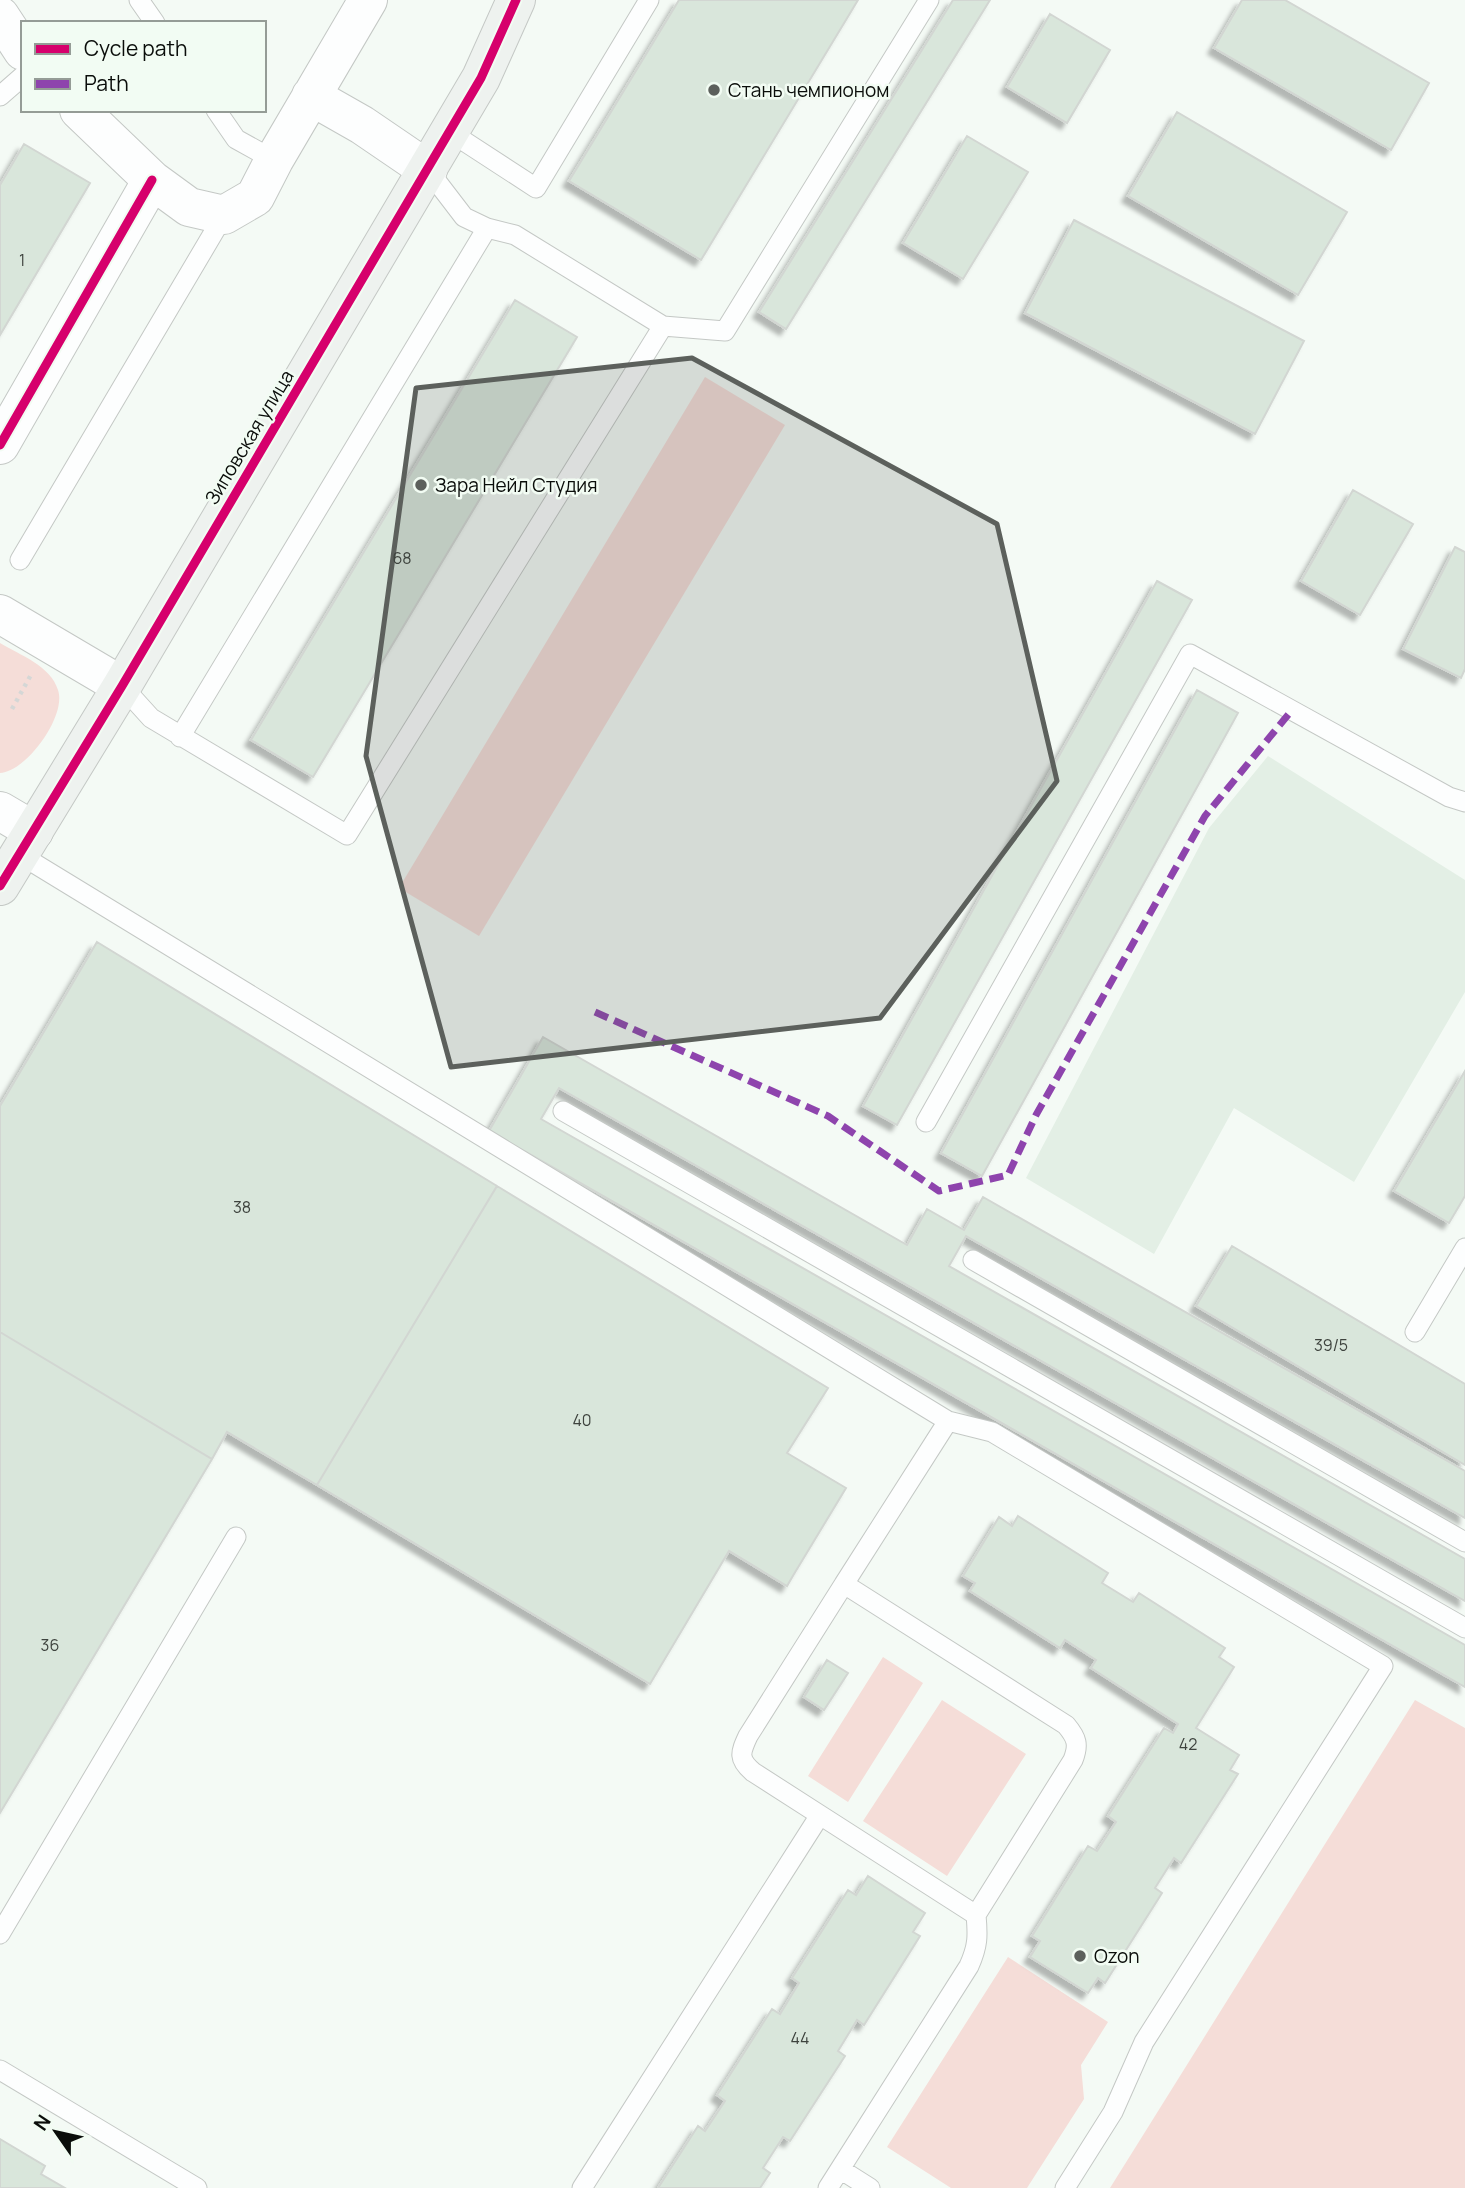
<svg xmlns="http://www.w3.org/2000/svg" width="1465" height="2188" font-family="Manrope,sans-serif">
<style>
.built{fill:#e3efe5}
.green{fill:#f5ddd8}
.building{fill:#d9e6db;stroke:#d2d6d2;stroke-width:2;filter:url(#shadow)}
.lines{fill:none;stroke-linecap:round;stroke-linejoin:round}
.lane-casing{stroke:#c4c8c5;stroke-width:21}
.street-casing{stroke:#c4c8c5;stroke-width:40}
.secondary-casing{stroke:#c4c8c5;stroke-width:40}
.path{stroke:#d5d7d6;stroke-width:4.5;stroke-dasharray:3.5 5;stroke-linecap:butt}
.lane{stroke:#fdfefe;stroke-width:19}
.street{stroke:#fdfefe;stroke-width:38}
.secondary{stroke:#eef2ef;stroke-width:38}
.quiet{stroke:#8e44ad;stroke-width:7;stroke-dasharray:14 7;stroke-linecap:butt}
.cycleway-casing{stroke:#f2fcf3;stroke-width:13}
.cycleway{stroke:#d6006c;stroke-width:9}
.marked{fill:#5c605c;fill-opacity:0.2;stroke:#5c605c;stroke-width:5;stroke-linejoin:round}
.poi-dot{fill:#5c605c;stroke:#f2fcf3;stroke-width:2.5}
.labels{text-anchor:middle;stroke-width:5;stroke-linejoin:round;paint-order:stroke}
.number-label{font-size:16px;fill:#3e433e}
.poi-label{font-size:19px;fill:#0a0d0a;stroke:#f2fcf3;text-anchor:start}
.street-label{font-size:19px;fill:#0a0d0a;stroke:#f2fcf3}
</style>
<defs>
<filter id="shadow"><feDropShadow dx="-6" dy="6" stdDeviation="2" flood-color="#0004"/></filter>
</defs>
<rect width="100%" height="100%" fill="#f4faf5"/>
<path class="built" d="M1268,756l197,124v112l-111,190 -120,-74 -80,146 -128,-76 183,-350z"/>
<path class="green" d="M705,377l80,48 -306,511 -80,-48z
M0,643c20,12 51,23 58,47 9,26 -32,82 -58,83z
M883,1657l40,26 -75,119 -40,-26z
M942,1700l84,54 -79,122 -84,-55z
M1415,1700l50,28v460h-355z
M1008,1957l100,65 -27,43 3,34 -57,89h-76l-64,-41z"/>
<path class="building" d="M679,0h179l-157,260 -132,-79z
M953,0h37l-204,329 -27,-17z
M1242,0h43l144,83 -38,67 -177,-102z
M1050,14l60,36 -43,73 -60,-36z
M1177,112l170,100 -49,83 -170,-99z
M967,136l61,36 -65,107 -60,-36z
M24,144l66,39 -90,152v-150z
M1074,220l230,121 -49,93 -230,-121z
M515,300l62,37 -264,440 -62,-37z
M1353,490l60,34 -53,91 -59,-34z
M1455,547l10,5v117l-4,9 -58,-29z
M1157,581l35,19 -295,525 -34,-19z
M1197,690l41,23 -256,463 -41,-23z
M97,942l400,244 -180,299 -90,-53 -15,27 -212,-127v-226z
M543,1037l364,208 20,-36 37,21 19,-33 482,274v47l-499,-282 -17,30 516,293v42l-906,-513 -18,31 924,526v42l-976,-556z
M1465,1071v125l-16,27 -55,-32z
M497,1186l331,202 -41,65 59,35 -52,86 -7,12 -58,-35 -79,133 -333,-199z
M1232,1246l233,138v81l-269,-159z
M0,1332l212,127 -212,354z
M1018,1516l90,57 -6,10 31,19 6,-9 86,55 -6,9 15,10 -38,61 43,27 -9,15 8,4 -57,89 -7,-5 -19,30 7,5 -57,90 -7,-5 -10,15 -58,-36 10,-16 -8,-5 56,-90 9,5 19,-29 -8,-6 56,-88 9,5 5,-9 -87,-56 5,-8 -31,-20 -5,8 -90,-57 5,-8 -12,-7 36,-59 13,9z
M827,1660l21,13 -24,37 -20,-13z
M868,1876l57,37 -12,19 7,4 -56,89 -7,-5 -19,31 7,5 -55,85 -7,-4 -20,31 7,5 -10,15h-102l40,-62 7,5 20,-30 -8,-6 55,-86 8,5 19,-31 -7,-5 56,-88 8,5z
M0,2139l45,27 -4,8 24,14h-65z"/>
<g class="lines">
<defs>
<path id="lane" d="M139,0l16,23
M0,96l23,-20
M216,110l20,29 38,21
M450,132l86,56 113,-188
M428,170l36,47 23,11
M663,326l62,5 204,-331
M20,560l204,-345
M122,686l29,32 196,117 316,-509 -148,-91 -28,-7 -307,509
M19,854l929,567 44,11 391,234 -239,376 -31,70 -48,76
M563,1111l902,517
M926,1122l264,-468 259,143 16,5
M973,1260l492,282
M1415,1332l50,-84
M948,1421l-104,163 222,141c11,13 13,20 7,35l-97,155
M820,1815l-67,-43c-15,-13 -13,-19 -5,-36l96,-152
M0,1934l236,-397
M0,2070l197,118
M840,2169l30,19
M582,2188l238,-373 156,100c2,21 2,31 -7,51l-141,222"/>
<path id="street" d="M0,16l23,35
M311,96l51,29 66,45
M79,110l73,70 37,27 35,8 31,-18 19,-37 94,-160
M0,445l152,-265
M0,614l122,72
M0,811l34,20"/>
<path id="secondary" d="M0,886l122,-200 359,-608 35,-78"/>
</defs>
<use href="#lane" class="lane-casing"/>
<use href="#street" class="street-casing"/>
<use href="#secondary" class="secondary-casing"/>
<path class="path" d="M12,709l20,-36"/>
<use href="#lane" class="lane"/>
<use href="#street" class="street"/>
<use href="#secondary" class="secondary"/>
<path class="quiet" d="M595,1012l233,104 111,75 69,-16 28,-60 169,-299 87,-106"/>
<defs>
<path id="cycleway" d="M0,445l152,-265
M0,886l122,-200 359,-608 35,-78"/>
</defs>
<use href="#cycleway" class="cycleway-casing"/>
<use href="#cycleway" class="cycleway"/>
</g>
<path class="marked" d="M692,358l305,166 60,257 -177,237 -429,49 -85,-311 50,-368z"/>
<g class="poi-dot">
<circle cx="714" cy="90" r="7"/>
<circle cx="421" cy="485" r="7"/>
<circle cx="1080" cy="1956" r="7"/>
</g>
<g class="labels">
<g class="number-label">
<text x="22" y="266">1</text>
<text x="402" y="564">68</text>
<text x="242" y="1213">38</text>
<text x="1331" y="1351">39/5</text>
<text x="582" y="1426">40</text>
<text x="50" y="1651">36</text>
<text x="1188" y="1750">42</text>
<text x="800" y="2044">44</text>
</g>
<g class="poi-label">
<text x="728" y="97">Стань чемпионом</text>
<text x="435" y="492">Зара Нейл Студия</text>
<text x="1094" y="1963">Ozon</text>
</g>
<g class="street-label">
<text transform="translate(249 437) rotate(-59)" y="7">Зиповская улица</text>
</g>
</g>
<rect x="21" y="21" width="245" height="91" fill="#f2fcf3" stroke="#959c96" stroke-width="2"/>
<rect x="35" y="44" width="35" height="10" fill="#d6006c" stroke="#959c96" stroke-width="2"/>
<text x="84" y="56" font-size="21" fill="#0a0d0a">Cycle path</text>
<rect x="35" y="79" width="35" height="10" fill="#8e44ad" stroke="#959c96" stroke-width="2"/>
<text x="84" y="91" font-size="21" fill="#0a0d0a">Path</text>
<g transform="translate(56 2132) rotate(304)" stroke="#f2fcf3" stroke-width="5" paint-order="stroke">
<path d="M0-5L12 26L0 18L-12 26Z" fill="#0a0d0a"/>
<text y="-10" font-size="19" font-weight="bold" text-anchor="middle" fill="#0a0d0a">N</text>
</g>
</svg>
